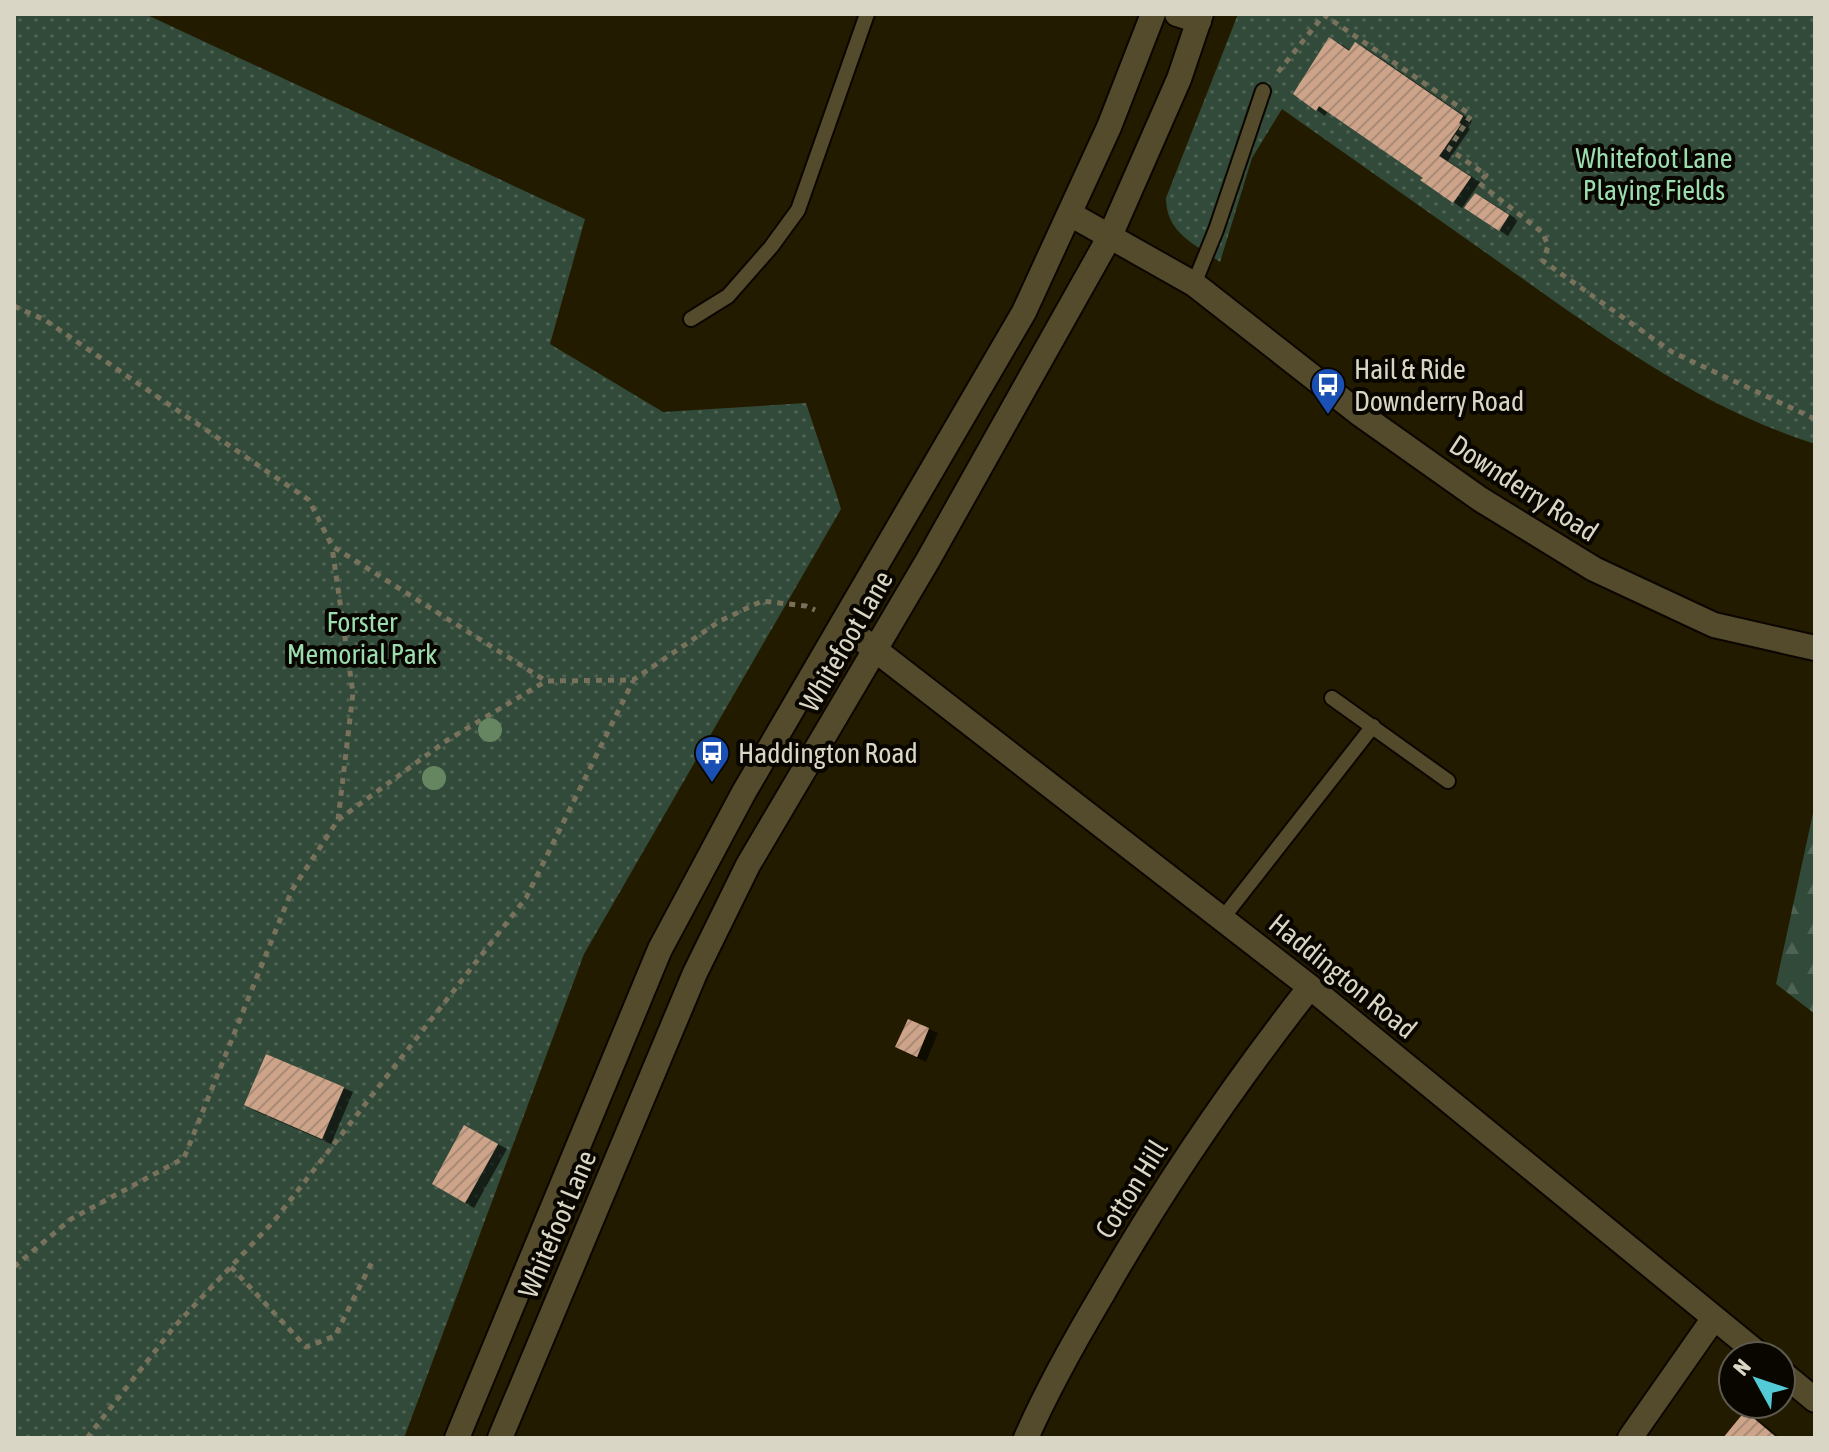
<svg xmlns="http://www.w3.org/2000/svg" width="1829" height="1452" font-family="'Asap Condensed',sans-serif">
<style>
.forest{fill:url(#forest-firs)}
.park{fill:url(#park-dots)}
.building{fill:url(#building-hatch);filter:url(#shadow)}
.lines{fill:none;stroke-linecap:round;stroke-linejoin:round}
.lane-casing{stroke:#0c0600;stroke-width:18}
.street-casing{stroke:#0c0600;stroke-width:28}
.secondary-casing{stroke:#0c0600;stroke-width:28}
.path{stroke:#78725c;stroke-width:5;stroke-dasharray:6 6;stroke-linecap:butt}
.lane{stroke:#534b2c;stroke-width:14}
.street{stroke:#534b2c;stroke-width:24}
.secondary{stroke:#534b2c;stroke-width:24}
.tree{fill:#668661}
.labels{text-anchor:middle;stroke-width:8;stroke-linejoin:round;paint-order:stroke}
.park-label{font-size:28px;fill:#9cddb0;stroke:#090600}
.poi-label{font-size:28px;fill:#dad6c5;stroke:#090600;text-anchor:start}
.street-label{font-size:28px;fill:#dad6c5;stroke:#090600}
</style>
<defs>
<pattern id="forest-firs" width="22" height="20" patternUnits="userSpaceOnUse" patternTransform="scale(2)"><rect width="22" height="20" fill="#324a39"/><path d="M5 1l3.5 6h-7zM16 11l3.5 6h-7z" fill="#4f6354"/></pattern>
<pattern id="park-dots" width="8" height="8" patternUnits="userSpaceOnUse" patternTransform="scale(2)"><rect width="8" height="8" fill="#324a39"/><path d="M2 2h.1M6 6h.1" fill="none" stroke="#4f6354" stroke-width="1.8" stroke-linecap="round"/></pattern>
<pattern id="building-hatch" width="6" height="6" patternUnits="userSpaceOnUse" patternTransform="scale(2)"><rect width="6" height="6" fill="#cda48a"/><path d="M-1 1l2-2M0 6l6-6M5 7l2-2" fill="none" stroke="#aa8b76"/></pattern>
<filter id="shadow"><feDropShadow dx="9" dy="5" stdDeviation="0" flood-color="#0009"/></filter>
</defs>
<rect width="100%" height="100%" fill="#231b00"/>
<path class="forest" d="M1815,804v210l-39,-30z"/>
<path class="park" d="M14,14h131l440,205 -35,125 113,68 143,-9 32,96 3,10 -257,445 -180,484h-390z
M1238,14h577v430c-112,-36 -204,-103 -299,-170 -78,-55 -156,-110 -234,-165l-30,49 -32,104c-25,-18 -54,-29 -54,-64z"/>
<path class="building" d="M1329,37l20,14 6,-9 108,74 -4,7 2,1 -22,32 32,21 -18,26 -33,-23 3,-2 -104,-72 -3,5 -23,-17z
M1475,193l34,22 -10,16 -35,-23z
M908,1019l21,9 -12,29 -22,-10z
M266,1054l78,33 -22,52 -78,-34z
M464,1125l34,19 -33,59 -33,-19z
M1745,1411l32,27h-54z"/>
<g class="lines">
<defs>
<path id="lane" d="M1194,284l22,-54 47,-139
M691,319l37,-23 43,-49 27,-37 69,-196
M1332,698l116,83
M1222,919l151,-193"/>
<path id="street" d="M1177,14l22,7
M1070,214l124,70 166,130 120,85 114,70 120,56 101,23
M842,624l468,363 451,369
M1781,1372l34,28
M1026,1438c22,-50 49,-98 77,-145 61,-107 131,-209 207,-306
M1630,1438l84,-120"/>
<path id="secondary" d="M457,1438l203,-489 84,-157 280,-480 85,-185 44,-113
M500,1438l195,-465 53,-108 180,-305 182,-324 69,-157 22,-65"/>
</defs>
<use href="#lane" class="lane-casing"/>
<use href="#street" class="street-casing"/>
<use href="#secondary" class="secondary-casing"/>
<path class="path" d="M1278,72l46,-57 147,100 -22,34 37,26 -7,8 64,50 5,13 -5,15 129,91 143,67
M14,306l31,14 264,180 23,46 214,135 87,-1 87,-59 42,-20 44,5 9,4
M338,820l108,-79 100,-60
M14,1267l57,-48 113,-61 108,-268 46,-70 15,-127 -21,-146
M231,1267l75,80 29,-11 39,-78
M87,1438l87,-111 100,-106 252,-323 107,-217"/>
<use href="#lane" class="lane"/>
<use href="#street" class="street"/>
<use href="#secondary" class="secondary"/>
</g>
<g class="tree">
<circle cx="490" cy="730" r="12"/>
<circle cx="434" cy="778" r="12"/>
</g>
<defs>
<symbol id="bus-pin" viewBox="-11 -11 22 30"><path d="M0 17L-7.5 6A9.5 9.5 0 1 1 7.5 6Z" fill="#1a4fb4" stroke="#090600"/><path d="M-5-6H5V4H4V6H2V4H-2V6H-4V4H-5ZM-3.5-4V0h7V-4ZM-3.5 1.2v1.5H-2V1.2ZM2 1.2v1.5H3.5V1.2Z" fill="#fff"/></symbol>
</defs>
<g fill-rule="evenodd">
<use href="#bus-pin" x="1308" y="365" width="40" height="54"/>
<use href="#bus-pin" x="692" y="733" width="40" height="54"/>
</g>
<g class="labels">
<g class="park-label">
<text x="1654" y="168">Whitefoot Lane<tspan x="1654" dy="32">Playing Fields</tspan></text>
<text x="362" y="632">Forster<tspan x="362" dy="32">Memorial Park</tspan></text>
</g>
<g class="poi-label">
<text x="1354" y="379">Hail &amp; Ride<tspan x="1354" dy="32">Downderry Road</tspan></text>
<text x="738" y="763">Haddington Road</text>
</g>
<g class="street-label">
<text transform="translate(1524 488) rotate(33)" y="10">Downderry Road</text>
<text transform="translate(846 641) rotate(-60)" y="10">Whitefoot Lane</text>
<text transform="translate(1343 976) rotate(39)" y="10">Haddington Road</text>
<text transform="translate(1131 1189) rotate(-58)" y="10">Cotton Hill</text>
<text transform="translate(557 1224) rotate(-67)" y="10">Whitefoot Lane</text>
</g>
</g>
<rect width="1829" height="1452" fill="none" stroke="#dad6c5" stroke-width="32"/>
<g transform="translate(1757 1380) rotate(310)"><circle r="38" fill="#090600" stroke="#5d594f" stroke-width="2"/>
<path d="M0-6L14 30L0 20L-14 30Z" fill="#52cbd7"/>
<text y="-12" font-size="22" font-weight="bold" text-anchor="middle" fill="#dad6c5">N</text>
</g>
</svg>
